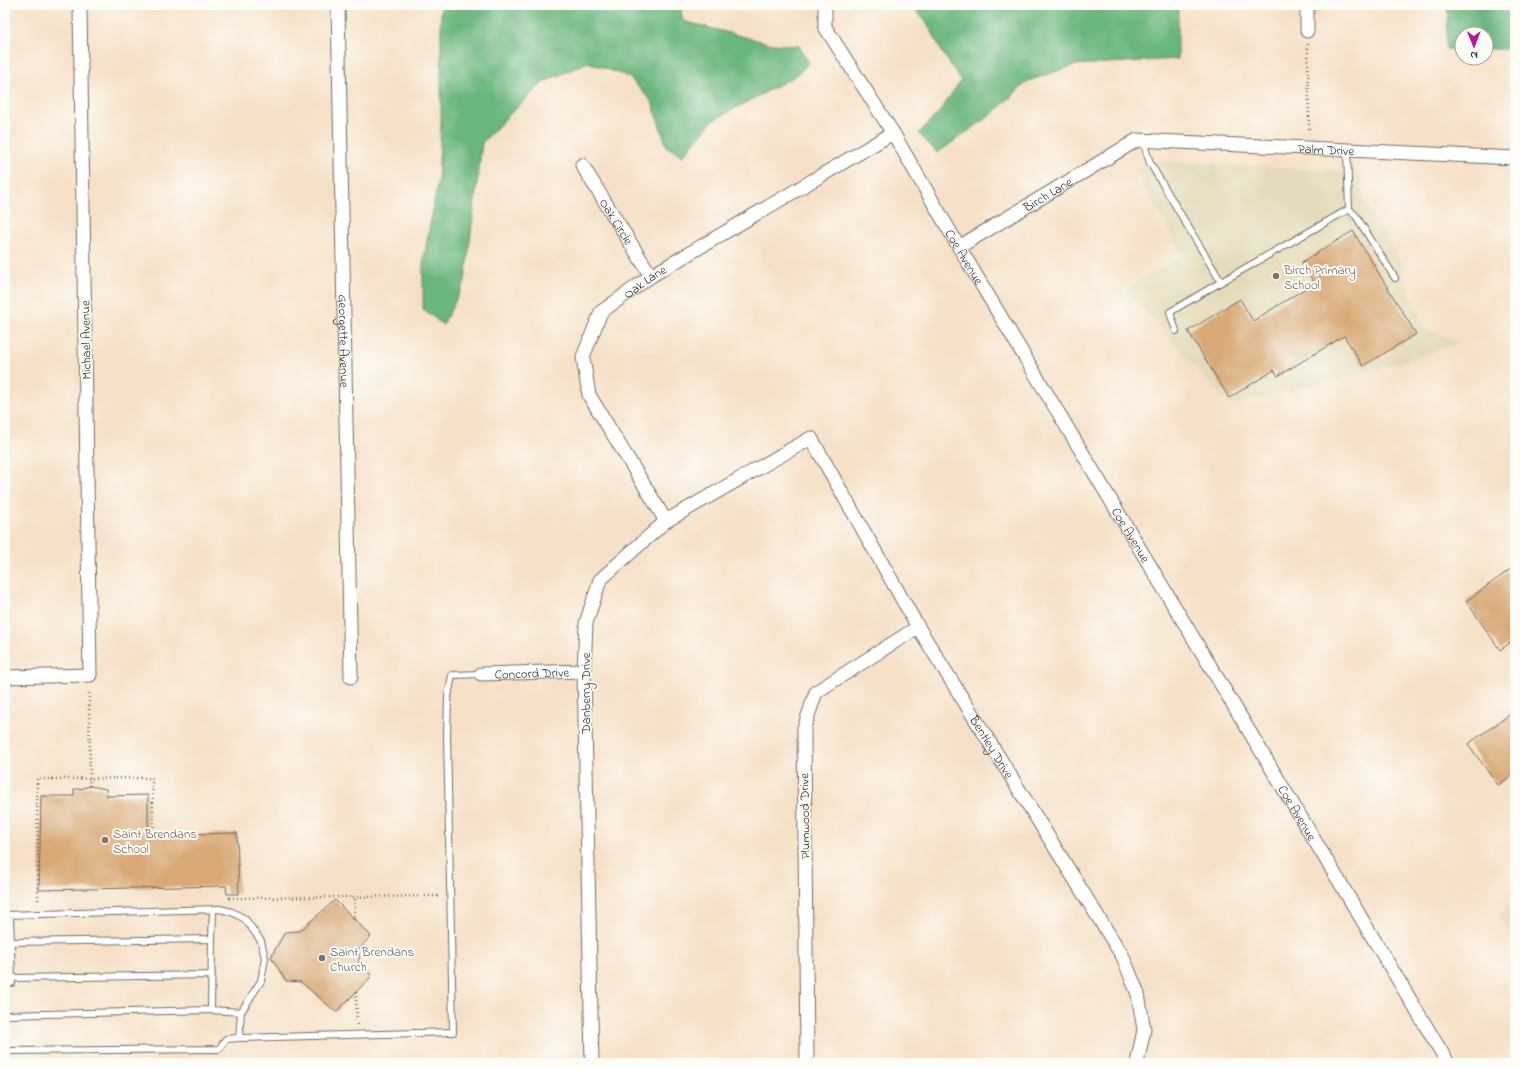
<svg xmlns="http://www.w3.org/2000/svg" width="1520" height="1068" font-family="'Indie Flower',sans-serif">
<style>
.built{fill:#e4dbba}
.forest{fill:#6ab67f;stroke:#4a7055}
.building{fill:#d9aa78}
.lines{fill:none;stroke-linecap:round;stroke-linejoin:round}
.lane-casing{stroke:#726b62;stroke-width:8}
.street-casing{stroke:#726b62;stroke-width:15}
.path{stroke:#726b62;stroke-width:2.5;stroke-dasharray:1 3;stroke-linecap:butt}
.lane{stroke:#fff;stroke-width:6}
.street{stroke:#fff;stroke-width:13}
.education-dot{fill:#8d6e63;stroke:#fdfcf7;stroke-width:1.5}
.worship-dot{fill:#6b7280;stroke:#fdfcf7;stroke-width:1.5}
.labels{text-anchor:middle;stroke-width:4;stroke-linejoin:round;paint-order:stroke}
.street-label{font-size:13px;fill:#2b2b2b;stroke:#fdfcf7}
.education-label{font-size:13px;fill:#785e54;stroke:#fdfcf7;text-anchor:start}
.worship-label{font-size:13px;fill:#5b616d;stroke:#fdfcf7;text-anchor:start}
</style>
<rect width="100%" height="100%" fill="#fdfcf7"/>
<filter id="ink" filterUnits="userSpaceOnUse"><feTurbulence type="fractalNoise" baseFrequency=".025" numOctaves="2"/><feDisplacementMap in="SourceGraphic" scale="8" xChannelSelector="R" yChannelSelector="G"/><feConvolveMatrix kernelMatrix="1 2 1 2 8 2 1 2 1" color-interpolation-filters="sRGB"/></filter>
<filter id="wash" filterUnits="userSpaceOnUse"><feTurbulence type="fractalNoise" baseFrequency=".012" numOctaves="4" result="noise"/><feDisplacementMap in="SourceGraphic" scale="16" xChannelSelector="R" yChannelSelector="G"/><feGaussianBlur stdDeviation="0.9" result="paint"/><feColorMatrix in="noise" values="0 0 0 0 0 0 0 0 0 0 0 0 0 0 0 0 0 1.4 0 .05"/><feComposite in="paint" operator="in"/></filter>
<g filter="url(#wash)">
<rect width="100%" height="100%" fill="#f6e1c8"/>
<path class="built" d="M1161,161l201,11v24l40,68 5,25 18,40 35,14 -61,20 -169,43 -105,-117 58,-34 -49,-86z
M1515,903v39l-17,-28z"/>
<path class="forest" d="M441,5h239l3,16 89,23 27,2 10,17 -12,12 -85,46 -29,35 -16,-9 -15,-45 -23,-25 -41,-15 -44,20 -34,32 -28,29 -17,139 -22,43 -20,-16v-46l15,-82 3,-58z
M911,5h267v54l-103,6 -47,16 -37,34 -54,38 -18,-20 21,-22 21,-31 -17,-25 -17,-32z
M1448,5h67v44h-29v-15h-24v15h-16z"/>
<g id="blocks">
<path class="building" d="M1353,231l63,103 -53,32 -19,-30 -66,40 -4,-6 -45,28 -41,-67 52,-32 13,22 61,-38 -12,-21z
M1515,566v73l-15,11 -34,-49z
M1515,711v62l-17,12 -30,-41z
M90,786l16,3 1,7 41,-1v40l89,-2 2,61h-12l-1,-8 -187,4 2,-94h33v-7h6z
M335,900l36,36 -12,13v14l13,13 -36,36 -35,-30 -15,-1 -15,-24 14,-25 15,-1z"/>
</g>
</g>
<g filter="url(#ink)">
<use href="#blocks" fill-opacity="0" stroke="#726b62" stroke-width="1"/>
<g class="lines">
<defs>
<path id="lane" d="M1143,141l7,22 71,119 -51,30 6,19
M1347,150l2,59 7,7 39,62
M1221,282l128,-73
M5,915l215,-6 12,3 13,7 16,22 4,17 -4,23 -20,31 -2,26 214,-6 -6,-297 1,-38 4,-22 29,-1
M212,939l1,-29
M11,942l201,-3 -1,71 30,2
M11,978l201,-3
M5,984l7,-1 -2,-68
M5,1015l206,-5
M5,1051l214,-2 7,-10 13,-1"/>
<g id="street">
<path id="s1" d="M338,5l13,672"/>
<path id="s2" d="M825,5v22l68,106 66,114 489,816"/>
<path d="M1307,5v26"/>
<path id="s3" d="M582,165l69,111"/>
<path id="s4" d="M959,247l178,-107 378,18"/>
<path id="s5" d="M666,521l-77,-126 -6,-38 18,-45 50,-36 242,-143"/>
<path id="s6" d="M481,674l103,-3"/>
<path d="M5,677l85,-2 -10,-670"/>
<path id="s7" d="M592,1063l-8,-392 2,-48 14,-43 66,-59 145,-83 107,189 205,330 15,37 6,36 -7,33"/>
<path d="M807,1063l-3,-335 12,-36 102,-65"/>
</g>
</defs>
<use href="#lane" class="lane-casing"/>
<use href="#street" class="street-casing"/>
<path class="path" d="M1308,44l1,87
M89,693l1,93
M229,898l212,-2
M38,900l-1,-121 115,-1 2,57
M354,920l1,-23
M356,992l1,34"/>
<use href="#lane" class="lane"/>
<use href="#street" class="street"/>
</g>
</g>
<g class="education-dot">
<circle cx="1276" cy="276" r="4"/>
<circle cx="105" cy="840" r="4"/>
</g>
<circle class="worship-dot" cx="322" cy="958" r="4"/>
<g class="labels">
<g class="street-label">
<text dy="5" stroke="none"><textPath href="#s4" startOffset="397">Palm Drive</textPath></text>
<text dy="5" stroke="none"><textPath href="#s4" startOffset="103">Birch Lane</textPath></text>
<text dy="5" stroke="none"><textPath href="#s3" startOffset="66">Oak Circle</textPath></text>
<text dy="5" stroke="none"><textPath href="#s2" startOffset="291">Coe Avenue</textPath></text>
<text dy="5" stroke="none"><textPath href="#s5" startOffset="288">Oak Lane</textPath></text>
<text transform="translate(85 340) rotate(-91)" y="5">Michael Avenue</text>
<text dy="5" stroke="none"><textPath href="#s1" startOffset="336">Georgette Avenue</textPath></text>
<text dy="5" stroke="none"><textPath href="#s2" startOffset="615">Coe Avenue</textPath></text>
<text dy="5" stroke="none"><textPath href="#s6" startOffset="51">Concord Drive</textPath></text>
<text transform="translate(585 693) rotate(-90)" y="5">Danberry Drive</text>
<text dy="5" stroke="none"><textPath href="#s7" startOffset="1099">Bentley Drive</textPath></text>
<text dy="5" stroke="none"><textPath href="#s2" startOffset="939">Coe Avenue</textPath></text>
<text transform="translate(804 816) rotate(-91)" y="5">Plumwood Drive</text>
</g>
<g class="education-label">
<text x="1284" y="274">Birch Primary<tspan x="1284" dy="15">School</tspan></text>
<text x="113" y="838">Saint Brendans<tspan x="113" dy="15">School</tspan></text>
</g>
<g class="worship-label">
<text x="330" y="956">Saint Brendans<tspan x="330" dy="15">Church</tspan></text>
</g>
</g>
<rect width="1520" height="1068" fill="none" stroke="#fdfcf7" stroke-width="20"/>
<g transform="translate(1474 46) rotate(179)"><circle r="19" fill="#fdfcf7" stroke="#a9a8a5"/>
<path d="M0-3L7 15L0 10L-7 15Z" fill="#b5179e"/>
<text y="-6" font-size="11" font-weight="bold" text-anchor="middle" fill="#2b2b2b">N</text>
</g>
</svg>
